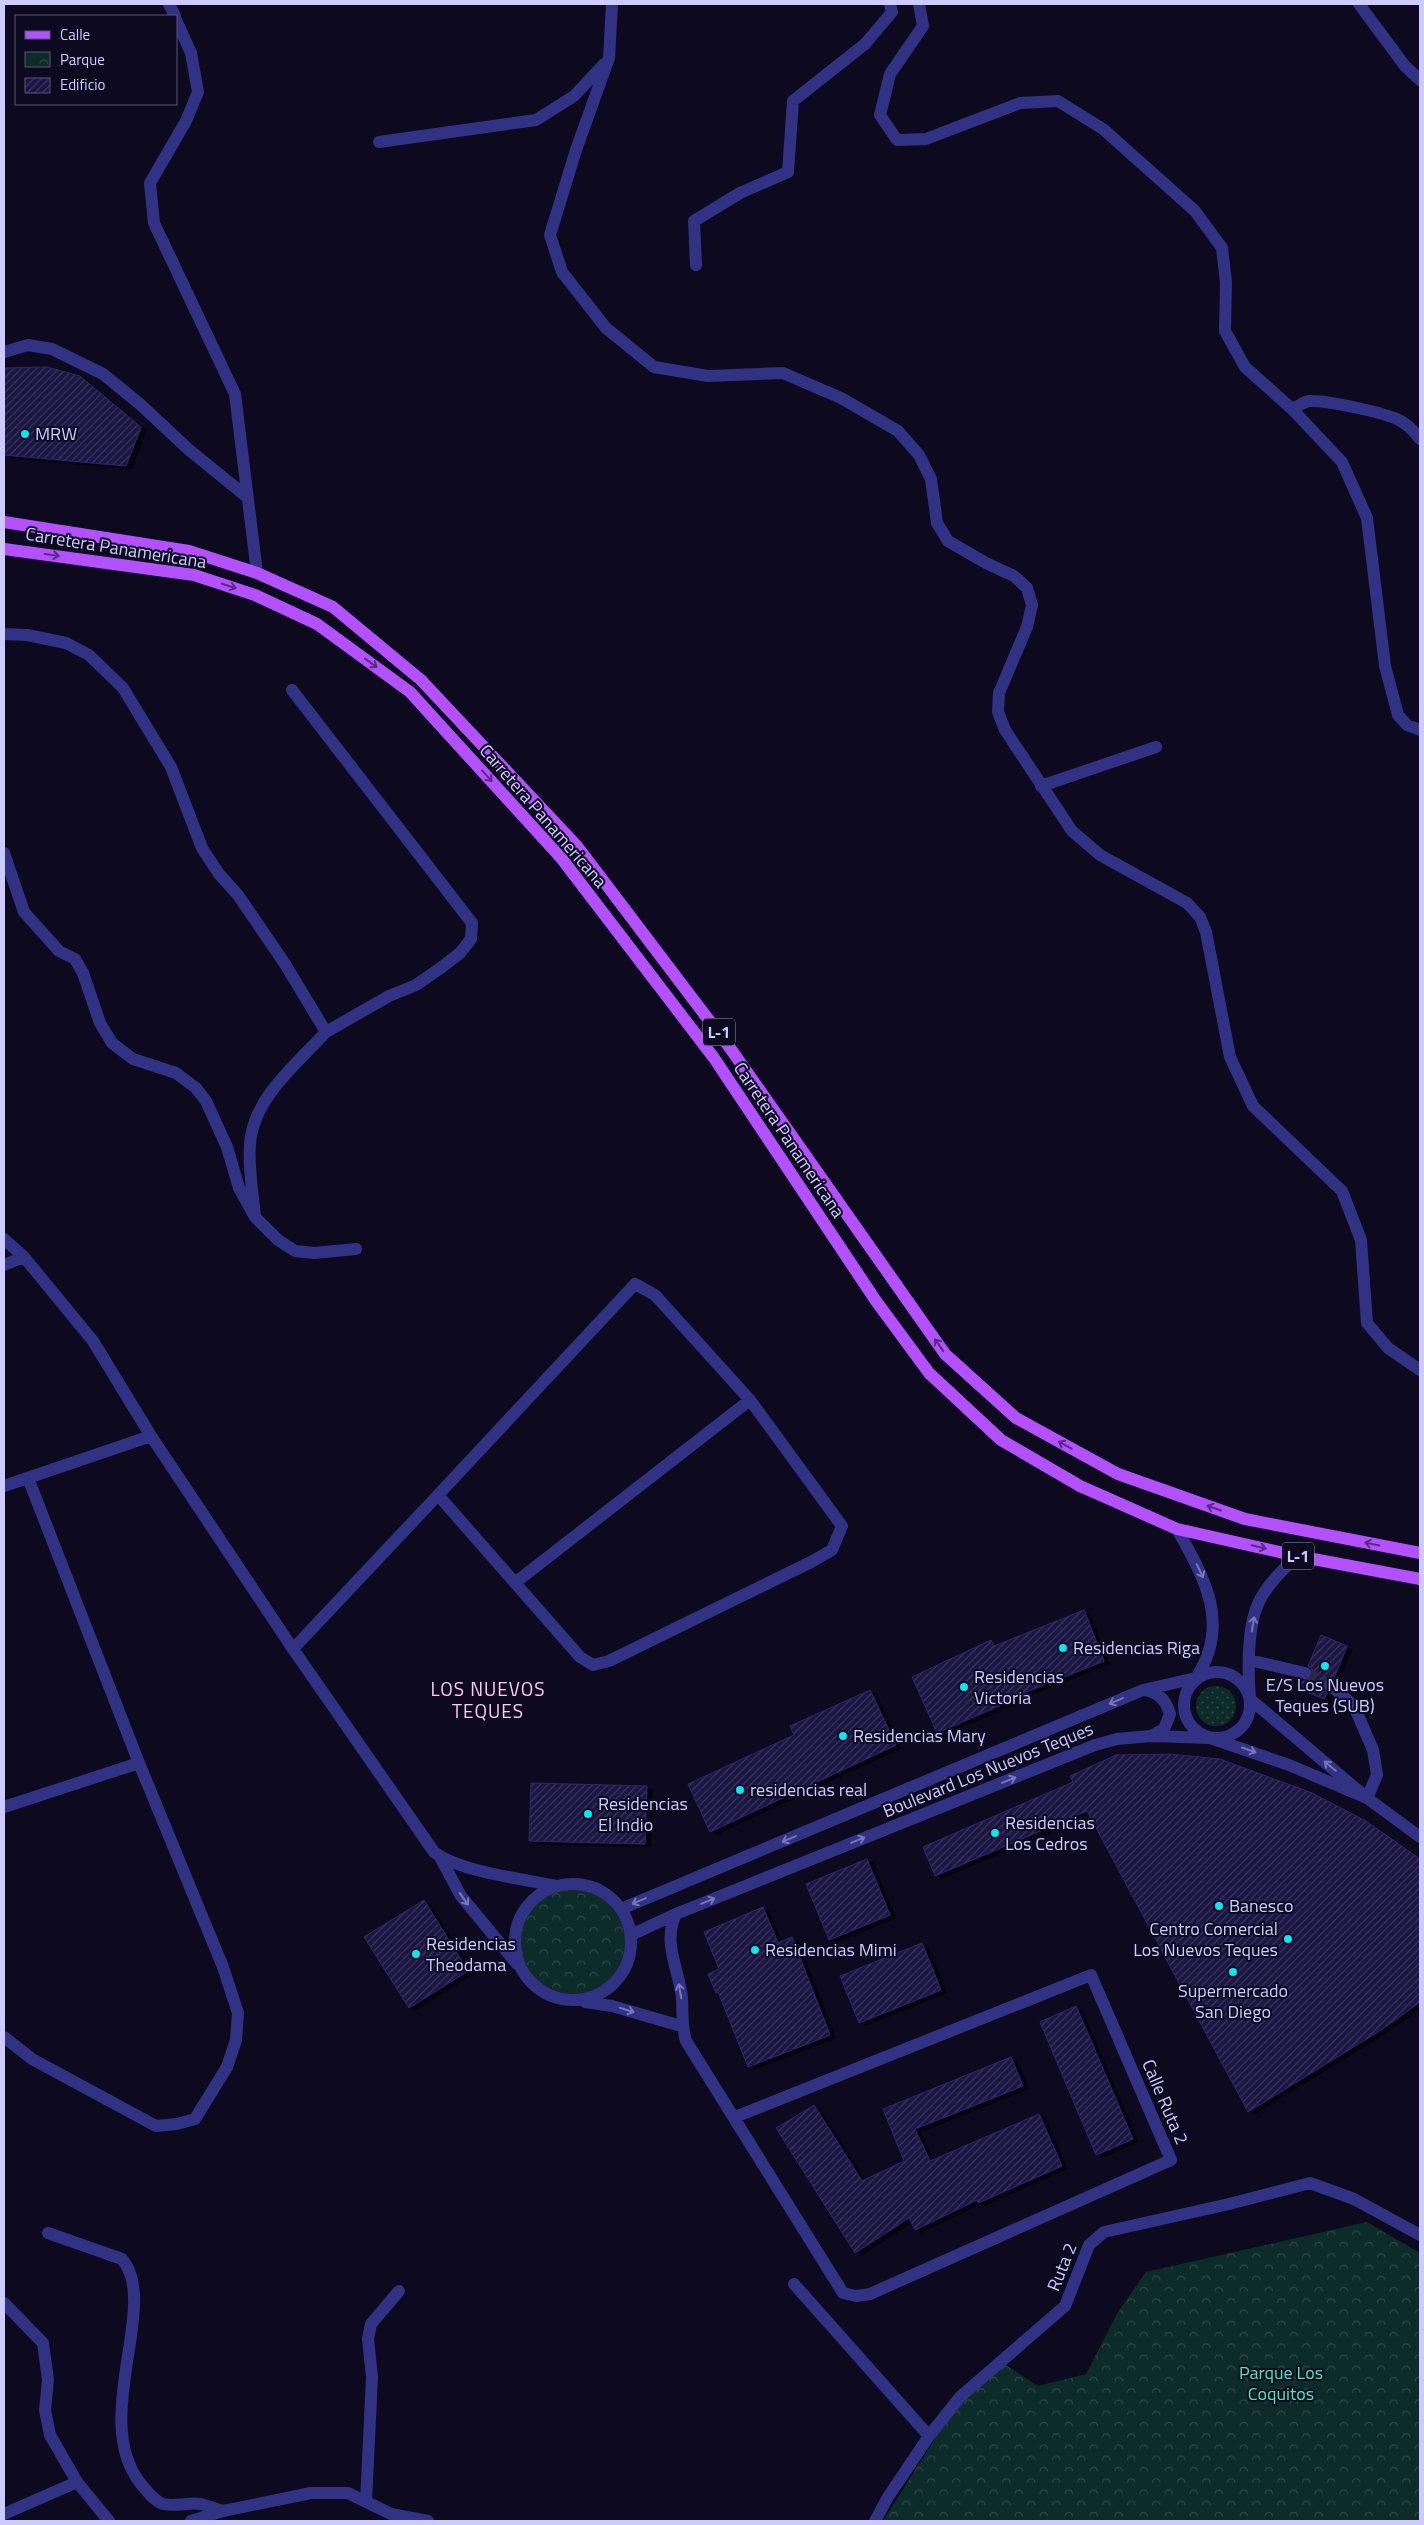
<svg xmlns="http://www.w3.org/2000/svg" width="1424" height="2525" font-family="'Titillium Web',sans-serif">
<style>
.grass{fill:url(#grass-dots)}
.park{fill:url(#park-crowns)}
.building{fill:url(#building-hatch);stroke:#2f2471;filter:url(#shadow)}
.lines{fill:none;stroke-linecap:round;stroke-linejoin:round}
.minor-tunnel{stroke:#2a2741;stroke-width:12;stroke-dasharray:12 6;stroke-linecap:butt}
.minor{stroke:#313284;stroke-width:12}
.major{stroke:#b451ff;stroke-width:12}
.oneway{stroke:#582a84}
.oneway2{stroke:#7776bb}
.poi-dot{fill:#00e9f5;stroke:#0d0a20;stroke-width:2}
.labels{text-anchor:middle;stroke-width:4;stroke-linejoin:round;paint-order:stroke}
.shield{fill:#0d0a20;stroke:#9390bc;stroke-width:1}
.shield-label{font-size:16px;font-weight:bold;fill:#cdcaff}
.poi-label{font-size:18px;fill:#cdcaff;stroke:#0d0a20;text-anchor:start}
.street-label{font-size:18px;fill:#cdcaff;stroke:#0d0a20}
.park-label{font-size:18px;fill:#4aeaba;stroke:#0d0a20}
.neighbourhood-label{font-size:19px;letter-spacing:1px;fill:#ffccef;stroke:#0d0a20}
</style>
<defs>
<pattern id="grass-dots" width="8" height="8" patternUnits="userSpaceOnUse" patternTransform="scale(1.25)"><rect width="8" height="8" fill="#0d2b28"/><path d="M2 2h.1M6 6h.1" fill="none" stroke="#2f4848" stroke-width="1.8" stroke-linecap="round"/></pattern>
<pattern id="park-crowns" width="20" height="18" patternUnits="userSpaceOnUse" patternTransform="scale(1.25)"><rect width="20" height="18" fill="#0d2b28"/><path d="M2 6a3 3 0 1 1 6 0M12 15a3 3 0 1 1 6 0" fill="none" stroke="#2f4848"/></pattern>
<pattern id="building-hatch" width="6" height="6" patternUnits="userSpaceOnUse" patternTransform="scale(1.25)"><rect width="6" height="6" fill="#1c1543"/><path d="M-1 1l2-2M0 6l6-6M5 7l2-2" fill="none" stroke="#3c365f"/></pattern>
<filter id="shadow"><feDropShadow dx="5.5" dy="3" stdDeviation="0" flood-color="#0009"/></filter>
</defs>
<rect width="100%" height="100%" fill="#0d0a20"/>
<path class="grass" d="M1196 1706a20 20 0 1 1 40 0a20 20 0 1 1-40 0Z"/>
<path class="park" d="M572,1883c34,9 44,21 59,52 -9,36 -21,63 -63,62 -8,0 -20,-1 -26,-6 -34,-25 -39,-76 0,-99 9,-5 20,-6 30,-9z
M1367,2222l53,31v268h-537l65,-103 53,-56 37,24 48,-12 32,-62 28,-40z"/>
<path class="building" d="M47,367l33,9 61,51 -15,39 -122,-11v-87z
M1084,1610l20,51 -88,35 1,2 -80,35 -25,-56 79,-37 3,6z
M1321,1635l26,11 -13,32h-7l-5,5 1,5 4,5 -3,6 -25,-10 3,-8h6l5,-6v-5l-5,-4z
M870,1690l26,55 -186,87 -22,-48 106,-49 -4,-9z
M1169,1754l51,5 92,34 54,28 54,38v143l-39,28 -133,82 -161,-301 -152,65 -12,-29 150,-65 -3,-6 46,-21z
M531,1783l116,3 -2,58 -116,-3z
M867,1859l23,56 -61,25 -23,-56z
M424,1900l44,71 -59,37 -45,-71z
M763,1907l15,36 14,-6 38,98 -82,32 -30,-75 -2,1 -8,-19 11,-5 -15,-37z
M922,1943l19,47 -82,33 -19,-47z
M1076,2006l57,133 -37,16 -56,-133z
M1011,2057l12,29 -108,43 15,32 109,-47 23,52 -84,37 -1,-3 -62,30 -6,-12 -54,35 -79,-125 38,-23 48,76 42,-20 -21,-52z"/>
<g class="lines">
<path class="minor-tunnel" d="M1305,1673l25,12"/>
<path class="minor" d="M169,4l6,12
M612,4l-3,54 -33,92 -26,85 12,37 44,56 48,39 54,9 75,-3 58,25 57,33 21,24 12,24 6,44 11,18 38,22 28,13 13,12 5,17 -5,22 -28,66 -1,19 7,18 67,101 28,24 87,48 13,14 6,15 24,125 23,49 89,85 19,49 6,83 21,25 32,22
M919,4l4,22 -33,48 -10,41 17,25 29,-1 94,-36 38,-2 45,28 92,82 27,37 4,34 -1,49 20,36 47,42 50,53 25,56 18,148 13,49 9,10 13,5
M1359,4l46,62 15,14
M176,20l15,33 7,39 -12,29 -36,62 4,40 81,171 22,179
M379,142l157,-22 38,-24 30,-32
M696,265l-2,-44 46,-28 48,-21 5,-71 72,-57 27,-32 -2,-8
M4,352l24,-7 24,4 51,25 38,31 47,44 59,48
M1292,409c5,-2 11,-7 17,-8 17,-1 71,11 88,18 9,4 17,12 23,20
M4,634l23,1 39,8 23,12 34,33 48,79 31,81 17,26 19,21 47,69 41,68c-29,32 -73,66 -76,112 -2,24 3,50 5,73
M292,690l180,233 -1,16 -11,14 -18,14 -26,18 -27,11 -63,36
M1041,786l115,-39
M4,853l20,59 35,39 16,8 8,14 17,50 12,20 21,16 43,14 20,15 10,13 21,46 12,41 16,29 23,23 17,11 19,2 42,-4
M4,1239l20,18 69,84 58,95 142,213 141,203c26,20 90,27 123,34
M4,1265l20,-8
M635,1284l20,11 95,105 92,126 -10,24 -21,12 -202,99 -16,4 -13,-8 -142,-162z
M4,1486l147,-50
M1297,1556c-14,14 -31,29 -39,48 -11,25 -10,69 -8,95l117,99 53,39
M516,1582l234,-182
M293,1649l145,-154
M1249,1660l56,13
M1184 1705a33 33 0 1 1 66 0a33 33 0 1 1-66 0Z
M1330,1685l24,21 19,44 4,25 -10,23
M1143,1690c15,1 23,10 27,24l-6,15 -13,7
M4,1807l135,-44
M440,1857l21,39 56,68
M515 1942a58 58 0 1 1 116 0a58 58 0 1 1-116 0Z
M621,1909l522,-219 53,-12c35,-54 9,-99 -19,-149
M676,1914c-14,29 3,55 6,84 1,16 -1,26 4,43l157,252 13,3 14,-2 301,-134 -80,-185 -356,142
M631,1935l45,-21 419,-169 22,-6 34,-3 59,2 79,27 78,33
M585,2002l27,4 69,20
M4,2037l28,22 124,67 21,-2 18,-5 32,-52 9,-27 2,-27 -15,-46 -84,-204 -111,-285
M48,2233l74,26c39,46 -33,160 19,225 6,7 13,17 22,20 12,3 27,-2 38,0 8,2 15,5 22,7
M794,2284l135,152
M4,2303l39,40 5,37 -3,30 5,25 27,47 32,39
M366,2502l6,-125 -4,-38 3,-15 28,-33
M4,2514l73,-32
M191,2521l32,-10 88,-18h37l43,21 37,7
M875,2521l13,-24 41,-61 31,-39 105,-91 24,-61 15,-13 125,-28 81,-21 44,16 66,36"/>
<path class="major" d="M4,522l185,29 68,22 76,34 88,73 156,166 153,202 215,306 71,64 102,56 127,45 175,34
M4,549l190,26 61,20 62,29 93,68 152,167 152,199 162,243 53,72 72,67 79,46 97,43 120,27 123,23"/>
</g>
<defs><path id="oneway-shaft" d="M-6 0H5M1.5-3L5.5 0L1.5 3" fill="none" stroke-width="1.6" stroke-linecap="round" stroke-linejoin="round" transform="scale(1.25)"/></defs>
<g class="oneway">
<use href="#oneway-shaft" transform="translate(52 555) rotate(8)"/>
<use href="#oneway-shaft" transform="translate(229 586) rotate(18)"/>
<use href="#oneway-shaft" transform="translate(371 663) rotate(36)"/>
<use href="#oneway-shaft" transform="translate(487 776) rotate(48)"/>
<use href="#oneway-shaft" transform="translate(939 1345) rotate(-125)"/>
<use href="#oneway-shaft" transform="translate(1065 1445) rotate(-151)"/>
<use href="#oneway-shaft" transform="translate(1214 1508) rotate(-161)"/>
<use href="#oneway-shaft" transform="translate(1372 1544) rotate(-169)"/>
<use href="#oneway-shaft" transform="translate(1259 1547) rotate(13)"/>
</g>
<g class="oneway2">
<use href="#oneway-shaft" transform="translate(1200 1571) rotate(65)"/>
<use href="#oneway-shaft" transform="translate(1253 1624) rotate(-81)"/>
<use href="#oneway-shaft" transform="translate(1116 1701) rotate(157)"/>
<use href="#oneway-shaft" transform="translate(1249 1750) rotate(19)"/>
<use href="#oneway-shaft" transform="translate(1330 1766) rotate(-140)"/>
<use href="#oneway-shaft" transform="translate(1009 1780) rotate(-22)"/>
<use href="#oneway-shaft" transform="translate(789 1839) rotate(157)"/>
<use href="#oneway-shaft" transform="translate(858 1840) rotate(-22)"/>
<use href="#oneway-shaft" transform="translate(464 1899) rotate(54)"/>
<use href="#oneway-shaft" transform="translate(639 1901) rotate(157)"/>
<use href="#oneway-shaft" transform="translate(708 1901) rotate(-22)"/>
<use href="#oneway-shaft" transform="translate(680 1991) rotate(-100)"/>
<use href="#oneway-shaft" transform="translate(627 2010) rotate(18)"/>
</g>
<g class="poi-dot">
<circle cx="25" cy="434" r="5"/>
<circle cx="1063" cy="1648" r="5"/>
<circle cx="1325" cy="1666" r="5"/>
<circle cx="964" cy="1687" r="5"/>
<circle cx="843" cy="1736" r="5"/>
<circle cx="740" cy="1790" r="5"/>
<circle cx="588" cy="1814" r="5"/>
<circle cx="995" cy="1833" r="5"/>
<circle cx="1219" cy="1906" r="5"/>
<circle cx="1288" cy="1939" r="5"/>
<circle cx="755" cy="1950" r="5"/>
<circle cx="416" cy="1954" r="5"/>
<circle cx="1233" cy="1972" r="5"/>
</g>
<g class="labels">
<g class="shield">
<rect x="703" y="1018.5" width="32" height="27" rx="4"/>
<rect x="1282" y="1542.5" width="32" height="27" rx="4"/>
</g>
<g class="shield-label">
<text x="719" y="1038">L-1</text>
<text x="1298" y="1562">L-1</text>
</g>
<g class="poi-label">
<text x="35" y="440">MRW</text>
<text x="1073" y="1654">Residencias Riga</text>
<text x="974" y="1683">Residencias<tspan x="974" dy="21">Victoria</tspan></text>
<text x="1325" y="1691" text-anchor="middle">E/S Los Nuevos<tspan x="1325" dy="21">Teques (SUB)</tspan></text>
<text x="853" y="1742">Residencias Mary</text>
<text x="750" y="1796">residencias real</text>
<text x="598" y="1810">Residencias<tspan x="598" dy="21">El Indio</tspan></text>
<text x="1005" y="1829">Residencias<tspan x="1005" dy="21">Los Cedros</tspan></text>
<text x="1229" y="1912">Banesco</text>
<text x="1278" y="1935" text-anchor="end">Centro Comercial<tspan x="1278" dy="21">Los Nuevos Teques</tspan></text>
<text x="426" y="1950">Residencias<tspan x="426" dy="21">Theodama</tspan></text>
<text x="765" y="1956">Residencias Mimi</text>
<text x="1233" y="1997" text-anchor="middle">Supermercado<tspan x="1233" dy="21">San Diego</tspan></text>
</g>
<g class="street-label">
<text transform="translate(116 548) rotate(9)" y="6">Carretera Panamericana</text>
<text transform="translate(543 816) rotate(49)" y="6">Carretera Panamericana</text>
<text transform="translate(789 1140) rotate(56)" y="6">Carretera Panamericana</text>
<text transform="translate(988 1770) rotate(-22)" y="6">Boulevard Los Nuevos Teques</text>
<text transform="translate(1165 2102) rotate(67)" y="6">Calle Ruta 2</text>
<text transform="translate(1062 2267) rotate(-68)" y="6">Ruta 2</text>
</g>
<g class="park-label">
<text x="1281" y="2379">Parque Los<tspan x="1281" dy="21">Coquitos</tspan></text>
</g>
<g class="neighbourhood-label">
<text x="488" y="1696">LOS NUEVOS<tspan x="488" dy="22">TEQUES</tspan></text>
</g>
</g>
<rect width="1424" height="2525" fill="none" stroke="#cdcaff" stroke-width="10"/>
<rect x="15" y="15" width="162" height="90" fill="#0d0a20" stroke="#5a5779"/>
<rect x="25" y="31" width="25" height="8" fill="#b451ff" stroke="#5a5779"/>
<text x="60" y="40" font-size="15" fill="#cdcaff">Calle</text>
<rect x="25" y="52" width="25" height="15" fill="url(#park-crowns)" stroke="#5a5779"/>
<text x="60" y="65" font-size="15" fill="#cdcaff">Parque</text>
<rect x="25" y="78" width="25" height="15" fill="url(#building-hatch)" stroke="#5a5779"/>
<text x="60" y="90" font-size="15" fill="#cdcaff">Edificio</text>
</svg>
